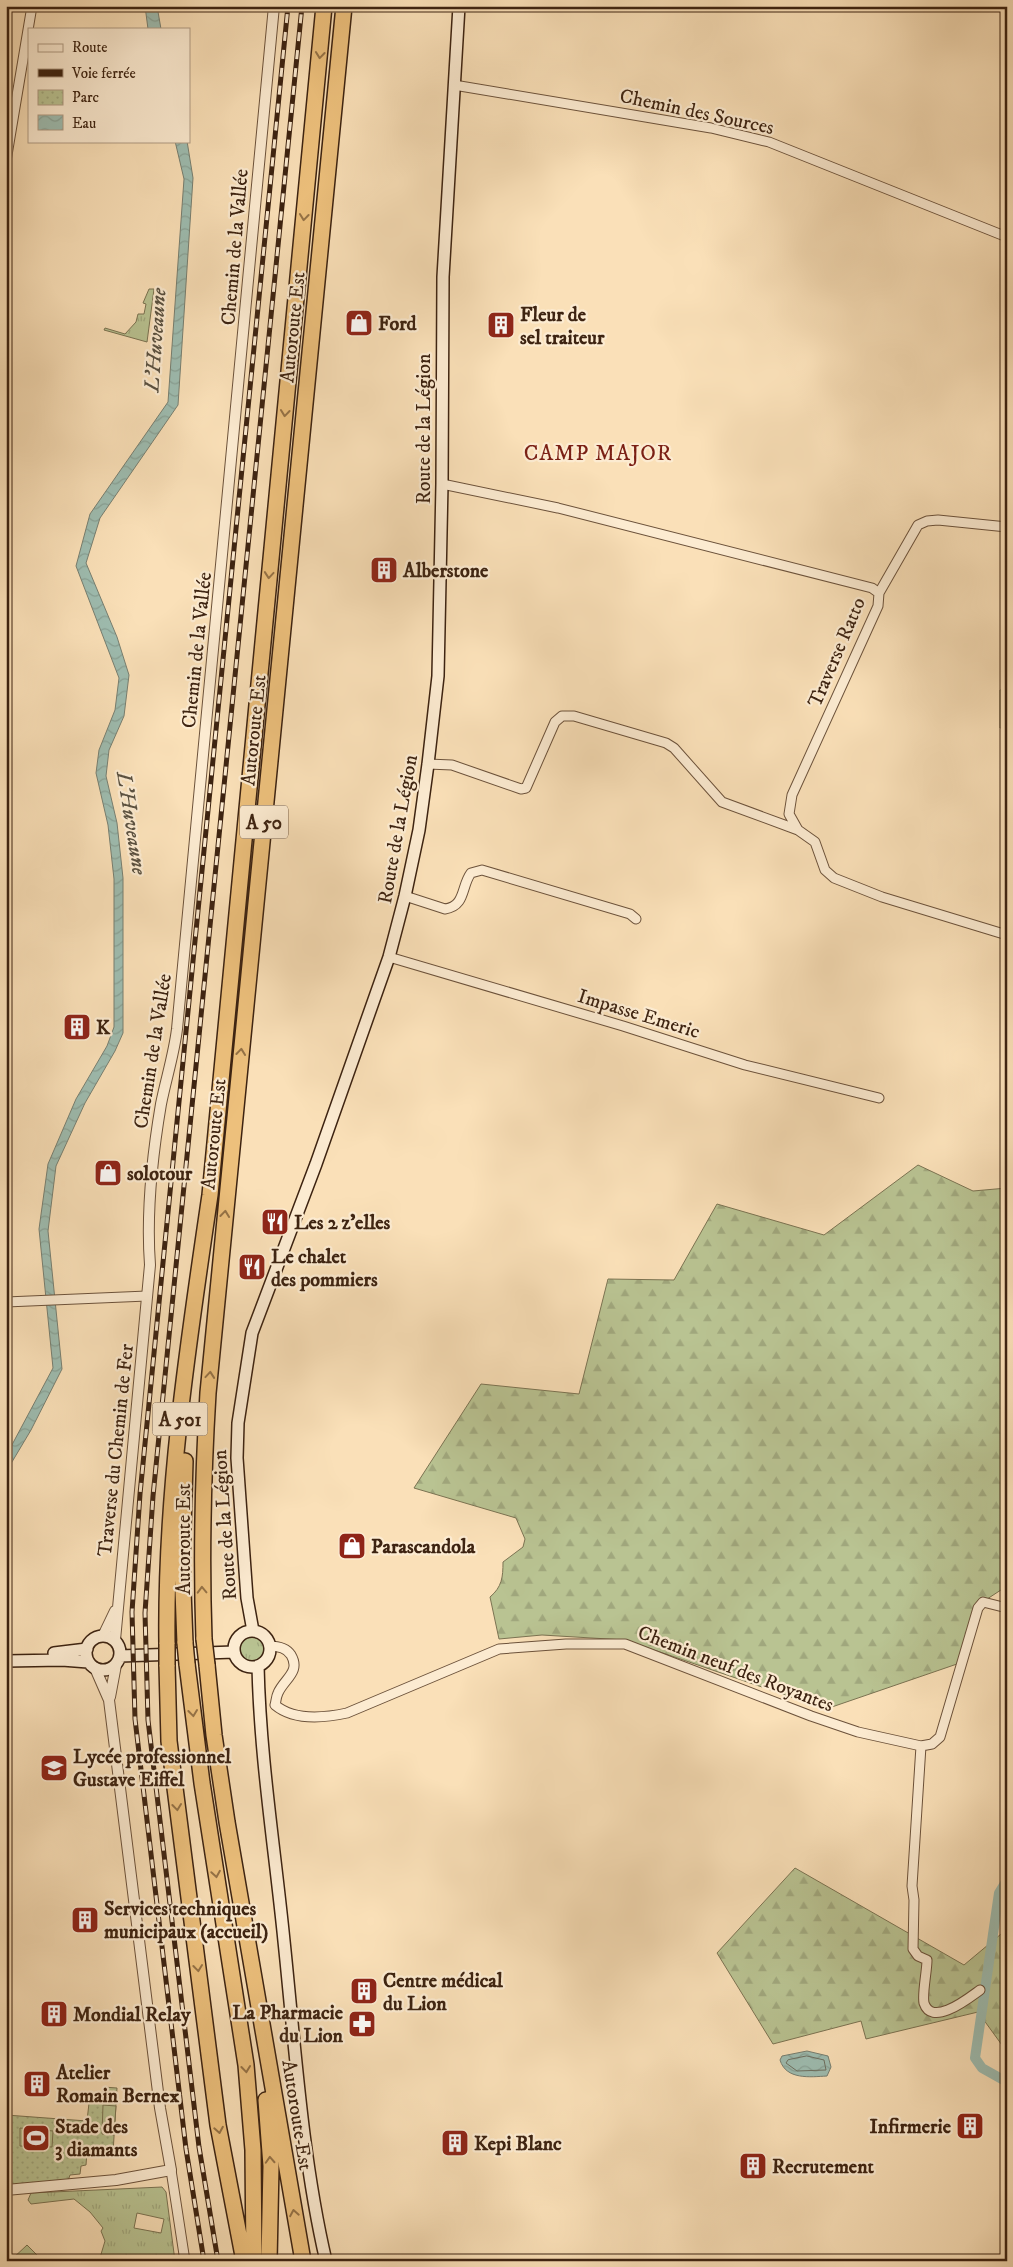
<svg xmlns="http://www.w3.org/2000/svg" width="1013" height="2267" font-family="'IM FELL DW Pica',serif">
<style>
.grass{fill:url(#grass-tufts);stroke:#7b7352;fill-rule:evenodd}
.forest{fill:url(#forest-firs);stroke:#7b7352}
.park{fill:url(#park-dots);stroke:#7b7352}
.garden{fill:#b9c392;stroke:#7b7352}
.water{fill:url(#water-waves);stroke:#777f71}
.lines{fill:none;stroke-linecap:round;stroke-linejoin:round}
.shore{stroke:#6e7061;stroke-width:1}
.canal{stroke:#9ebdb1;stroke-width:10}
.minor-casing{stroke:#6c523b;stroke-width:11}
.tertiary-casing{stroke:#6c523b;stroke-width:12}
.secondary-casing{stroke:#3d2311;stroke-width:14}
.motorway-casing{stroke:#3d2311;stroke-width:18}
.minor{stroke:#fcebd1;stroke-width:9}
.tertiary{stroke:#fcebd1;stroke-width:10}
.secondary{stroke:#fcebd1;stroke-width:11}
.motorway{stroke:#edc07c;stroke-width:15}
.rail-casing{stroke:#3d2311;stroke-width:5}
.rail{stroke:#fcebd1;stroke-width:3;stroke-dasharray:9;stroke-linecap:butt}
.motorway-bridge-casing{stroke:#3d2311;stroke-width:18;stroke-linecap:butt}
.motorway-bridge{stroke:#edc07c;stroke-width:15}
.oneway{stroke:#957246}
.labels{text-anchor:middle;stroke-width:4.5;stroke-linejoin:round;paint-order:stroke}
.shield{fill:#fcebd1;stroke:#765f4b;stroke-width:1}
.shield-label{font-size:19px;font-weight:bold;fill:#3d2311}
.street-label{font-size:20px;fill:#3d2311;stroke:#fcebd1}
.poi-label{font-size:20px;font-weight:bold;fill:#3d2311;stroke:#fcebd1;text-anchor:start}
.water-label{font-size:21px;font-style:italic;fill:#5a5141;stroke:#fcebd1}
.quarter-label{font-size:22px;letter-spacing:1px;fill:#7a1f14;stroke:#fcebd1}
</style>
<defs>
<pattern id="grass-tufts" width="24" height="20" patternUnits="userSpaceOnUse" patternTransform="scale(1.25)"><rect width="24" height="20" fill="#b9c392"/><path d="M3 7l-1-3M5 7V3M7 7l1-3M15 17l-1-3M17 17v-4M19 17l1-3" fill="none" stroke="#a0a77d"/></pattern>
<pattern id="forest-firs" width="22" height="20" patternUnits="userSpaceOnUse" patternTransform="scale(1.25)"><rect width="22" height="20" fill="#b9c392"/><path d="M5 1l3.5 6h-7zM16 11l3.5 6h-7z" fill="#a0a77d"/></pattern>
<pattern id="park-dots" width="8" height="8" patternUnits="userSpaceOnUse" patternTransform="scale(1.25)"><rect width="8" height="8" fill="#b9c392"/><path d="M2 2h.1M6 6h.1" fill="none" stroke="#a0a77d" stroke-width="1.8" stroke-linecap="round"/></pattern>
<pattern id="water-waves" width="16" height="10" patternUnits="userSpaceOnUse" patternTransform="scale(1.25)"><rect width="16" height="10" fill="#9ebdb1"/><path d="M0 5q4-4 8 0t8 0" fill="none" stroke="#89a297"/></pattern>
</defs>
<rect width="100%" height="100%" fill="#fae0b8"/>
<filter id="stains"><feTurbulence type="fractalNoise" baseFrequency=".004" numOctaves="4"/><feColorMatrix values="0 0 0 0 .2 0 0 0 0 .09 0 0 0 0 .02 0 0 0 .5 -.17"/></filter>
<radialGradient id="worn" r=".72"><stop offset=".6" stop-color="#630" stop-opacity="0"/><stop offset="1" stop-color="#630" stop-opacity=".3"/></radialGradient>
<path class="grass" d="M149,289h5l-7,53 -43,-12 1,-2 20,6 11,-12 2,-8h6l2,-10 -3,-1z
M240 1649a12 12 0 1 1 24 0a12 12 0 1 1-24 0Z
M162,2187l4,5 9,69h-76l6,-20 -4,-10 2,-3 -13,-16 -16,-13 -43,5 -3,-4 3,-7zM137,2213l27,6 -3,14 -27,-5z
M27,2245l16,16h-33z"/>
<path class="forest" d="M1007,688v39l-7,1v-38z
M918,1165l55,26 34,-3v398l-29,19 -21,59 -131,45 -201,-69 -83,-5 -43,4 -9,-42c12,-10 13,-20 13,-35l20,-15 2,-8 -9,-21 -102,-30 67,-104 98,10 29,-115 66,1 43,-76 107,31z
M795,1868l169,97 43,-36v123l-29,-40 -112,27 -5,-18 -88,23 -56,-91z"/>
<path class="park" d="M103,2087l14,1 -4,65 -26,-1 -1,13 -5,1 -1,8 -10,1 -2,6 -62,4v-70l81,6 3,-27 12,1z"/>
<path class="garden" d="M103,2105l13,1 -2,29 -12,-1z
M20,2128l33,3 -1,16 -32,-1z"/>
<path class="water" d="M145,6h12l4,23h-13z
M175,141h12l6,37 -15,227 -78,113 -14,45 31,74 12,38 -5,41 -15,34 -3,26 11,47 6,55v155l-8,18 -30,52 -29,63 -8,65 14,138 -31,61 -25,42v-16l47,-88 -14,-139 9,-65 28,-65 31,-53 7,-19v-148l-6,-54 -12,-52 3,-23 16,-40 4,-32 -43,-112 14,-52 78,-112 16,-223z
M807,2051l21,5 3,11 -4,9c-17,1 -41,4 -47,-16l2,-4z"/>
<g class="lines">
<path class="shore" d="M807,2056l17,4 2,10 -29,1 -11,-8 2,-3z"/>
<path class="canal" d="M1007,1880l-8,13 -24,165 7,10 25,14"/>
<defs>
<path id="minor" d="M454,85l257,43 58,14 238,95
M6,161l26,-155
M442,484l116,24 314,80 7,5 -1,13 -86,189 -3,19 9,16 17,12 10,28 9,8 48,19 125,38
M879,593l39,-68 9,-4 11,-1 69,7
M428,764l24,1 69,24 5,-1 29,-66 7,-6h12l92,27 8,5 48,54 76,28
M405,896l40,13c21,-3 16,-23 26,-36l11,-3 148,44 6,5
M389,957l234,69 122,39 134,33
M6,1302l141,-6
M269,1646c8,0 17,1 22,9 10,17 -7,24 -13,38 -2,4 -2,9 -3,12 19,16 49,13 72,8l152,-64 67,-5h59l186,72 47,16 63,14 11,-2 8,-7 38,-129 5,-6 24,6
M921,1746l-9,140 2,14 -1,49 5,7 9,4c0,11 -5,34 -3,43 8,25 46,-6 56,-13
M171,2170l14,91"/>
<path id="tertiary" d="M103,1636l12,-25
M115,1640l35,-375c-4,-54 2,-108 11,-161 5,-25 13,-50 16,-75l97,-1023
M110,1697l6,-32
M6,2190l110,-10 55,-10 -11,-62 -51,-408 -14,-32"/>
<path id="secondary" d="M253,1631l-6,-33 -10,-140 1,-35 14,-90 64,-169 73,-207 16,-61 14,-66 9,-66 10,-88 4,-192 1,-207 16,-271
M234 1649a18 18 0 1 1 36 0a18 18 0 1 1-36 0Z
M86 1653a17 17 0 1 1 34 0a17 17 0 1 1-34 0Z
M54,1653l33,-4
M120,1656l114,-4
M6,1661l56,-1 26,2
M258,1666c2,92 17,184 26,275 11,105 18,217 42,320"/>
<path id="motorway" d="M185,1461l-3,103 3,79
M204,1639c-3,-83 -1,-164 4,-246l136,-1387
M167,1644c-2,-150 21,-300 43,-449l114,-1189
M187,1664l15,119 44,282 7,85 1,111
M167,1665l2,76 49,384 26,136
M207,1665l7,70 13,87 76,439
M266,2100l5,66 -2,95"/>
</defs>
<use href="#minor" class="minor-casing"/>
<use href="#tertiary" class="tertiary-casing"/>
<use href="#secondary" class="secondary-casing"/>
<use href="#motorway" class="motorway-casing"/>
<use href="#minor" class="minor"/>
<use href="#tertiary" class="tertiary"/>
<use href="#secondary" class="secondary"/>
<use href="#motorway" class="motorway"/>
<defs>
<path id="rail" d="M204,2261l-18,-112 -51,-430 -3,-107 8,-118 148,-1488
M218,2261l-19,-114 -51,-427 -3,-107 8,-117 149,-1490"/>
</defs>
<use href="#rail" class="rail-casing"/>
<use href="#rail" class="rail"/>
<defs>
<path id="motorway-bridge" d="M204,1639l3,26
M185,1643l2,21
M167,1644v21"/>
</defs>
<use href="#motorway-bridge" class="motorway-bridge-casing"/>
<use href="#motorway-bridge" class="motorway-bridge"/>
</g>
<defs><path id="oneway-chevron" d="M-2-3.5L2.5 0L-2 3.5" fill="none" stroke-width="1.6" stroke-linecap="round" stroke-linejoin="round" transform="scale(1.25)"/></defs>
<g class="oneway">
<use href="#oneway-chevron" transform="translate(320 55) rotate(96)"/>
<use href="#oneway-chevron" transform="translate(304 217) rotate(96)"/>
<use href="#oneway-chevron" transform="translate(285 413) rotate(96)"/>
<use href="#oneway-chevron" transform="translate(269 575) rotate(95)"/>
<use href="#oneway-chevron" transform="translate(241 1052) rotate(-84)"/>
<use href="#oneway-chevron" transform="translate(225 1214) rotate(-84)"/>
<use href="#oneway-chevron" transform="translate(210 1375) rotate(-85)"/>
<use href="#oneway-chevron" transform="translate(202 1590) rotate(-92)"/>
<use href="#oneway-chevron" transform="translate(193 1713) rotate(83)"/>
<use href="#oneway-chevron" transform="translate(177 1807) rotate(83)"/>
<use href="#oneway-chevron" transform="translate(216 1874) rotate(81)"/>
<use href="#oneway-chevron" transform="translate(198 1968) rotate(83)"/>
<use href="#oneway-chevron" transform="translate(246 2069) rotate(84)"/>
<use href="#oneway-chevron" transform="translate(219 2130) rotate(80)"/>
<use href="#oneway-chevron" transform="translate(270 2160) rotate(-93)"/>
<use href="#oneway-chevron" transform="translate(294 2213) rotate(-100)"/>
</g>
<defs>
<symbol id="shop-square" viewBox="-11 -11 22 22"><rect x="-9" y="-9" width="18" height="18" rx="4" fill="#8f2418" stroke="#fcebd1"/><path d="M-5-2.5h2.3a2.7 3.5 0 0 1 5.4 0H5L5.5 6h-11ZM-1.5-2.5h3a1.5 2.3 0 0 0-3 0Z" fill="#fff"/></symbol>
<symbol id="building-square" viewBox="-11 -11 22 22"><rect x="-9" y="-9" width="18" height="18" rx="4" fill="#8f2418" stroke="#fcebd1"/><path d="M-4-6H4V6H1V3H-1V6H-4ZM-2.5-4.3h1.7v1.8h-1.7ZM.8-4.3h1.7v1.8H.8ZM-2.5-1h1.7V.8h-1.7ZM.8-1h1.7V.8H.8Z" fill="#fff"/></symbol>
<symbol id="restaurant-square" viewBox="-11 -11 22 22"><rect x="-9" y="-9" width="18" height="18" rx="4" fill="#8f2418" stroke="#fcebd1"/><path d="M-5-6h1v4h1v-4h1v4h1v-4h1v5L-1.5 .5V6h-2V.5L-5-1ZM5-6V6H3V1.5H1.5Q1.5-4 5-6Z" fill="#fff"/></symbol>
<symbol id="school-square" viewBox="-11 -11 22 22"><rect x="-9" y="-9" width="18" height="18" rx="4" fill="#8f2418" stroke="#fcebd1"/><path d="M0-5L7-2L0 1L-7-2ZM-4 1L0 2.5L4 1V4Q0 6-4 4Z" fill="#fff"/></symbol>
<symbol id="pharmacy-square" viewBox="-11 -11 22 22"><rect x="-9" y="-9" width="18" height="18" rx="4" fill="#8f2418" stroke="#fcebd1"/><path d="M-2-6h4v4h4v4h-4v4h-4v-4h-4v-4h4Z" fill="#fff"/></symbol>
<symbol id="stadium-square" viewBox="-11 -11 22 22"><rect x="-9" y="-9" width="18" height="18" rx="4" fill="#8f2418" stroke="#fcebd1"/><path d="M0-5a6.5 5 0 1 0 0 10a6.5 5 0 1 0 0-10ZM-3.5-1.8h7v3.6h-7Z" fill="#fff"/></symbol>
</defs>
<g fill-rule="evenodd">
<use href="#shop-square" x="343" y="307" width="32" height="32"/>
<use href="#building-square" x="485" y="309" width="32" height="32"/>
<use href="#building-square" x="368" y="554" width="32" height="32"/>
<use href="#building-square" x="61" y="1011" width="32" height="32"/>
<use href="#shop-square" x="92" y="1157" width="32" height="32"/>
<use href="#restaurant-square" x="259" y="1206" width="32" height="32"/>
<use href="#restaurant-square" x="236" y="1251" width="32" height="32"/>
<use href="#shop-square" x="336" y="1530" width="32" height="32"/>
<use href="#school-square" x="38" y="1752" width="32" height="32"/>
<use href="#building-square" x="69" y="1904" width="32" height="32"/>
<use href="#building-square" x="348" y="1975" width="32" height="32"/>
<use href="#building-square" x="38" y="1998" width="32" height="32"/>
<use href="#pharmacy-square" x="346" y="2008" width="32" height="32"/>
<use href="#building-square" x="21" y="2068" width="32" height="32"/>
<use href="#building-square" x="954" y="2110" width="32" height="32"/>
<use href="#stadium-square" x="20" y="2122" width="32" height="32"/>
<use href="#building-square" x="439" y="2127" width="32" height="32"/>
<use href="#building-square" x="737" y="2150" width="32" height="32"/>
</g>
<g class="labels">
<g class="shield">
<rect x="240" y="805.5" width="48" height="33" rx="4"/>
<rect x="152.5" y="1402.5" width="55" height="33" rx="4"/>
</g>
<g class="shield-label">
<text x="264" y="829">A 50</text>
<text x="180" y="1426">A 501</text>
</g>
<g class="street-label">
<text transform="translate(697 111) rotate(12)" y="7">Chemin des Sources</text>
<text transform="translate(234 247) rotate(-85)" y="7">Chemin de la Vallée</text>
<text transform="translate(292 327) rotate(-84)" y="7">Autoroute Est</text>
<text transform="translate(423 429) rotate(-90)" y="7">Route de la Légion</text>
<text transform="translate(196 650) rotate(-84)" y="7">Chemin de la Vallée</text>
<text transform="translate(836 652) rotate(-67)" y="7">Traverse Ratto</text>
<text transform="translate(253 730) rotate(-84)" y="7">Autoroute Est</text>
<text transform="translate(397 829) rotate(-80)" y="7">Route de la Légion</text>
<text transform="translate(639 1013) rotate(17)" y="7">Impasse Emeric</text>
<text transform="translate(152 1051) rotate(-81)" y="7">Chemin de la Vallée</text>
<text transform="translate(213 1134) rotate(-84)" y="7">Autoroute Est</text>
<text transform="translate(115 1450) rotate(-84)" y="7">Traverse du Chemin de Fer</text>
<text transform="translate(224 1525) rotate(-94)" y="7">Route de la Légion</text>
<text transform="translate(183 1539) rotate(-90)" y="7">Autoroute Est</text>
<text transform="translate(736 1668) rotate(21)" y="7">Chemin neuf des Royantes</text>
<text transform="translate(298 2115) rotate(81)" y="7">Autoroute Est</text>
</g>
<g class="poi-label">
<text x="520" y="321">Fleur de<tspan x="520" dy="23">sel traiteur</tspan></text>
<text x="378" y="330">Ford</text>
<text x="403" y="577">Alberstone</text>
<text x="96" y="1034">K</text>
<text x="127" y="1180">solotour</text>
<text x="294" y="1229">Les 2 z'elles</text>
<text x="271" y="1263">Le chalet<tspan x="271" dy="23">des pommiers</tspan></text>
<text x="371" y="1553">Parascandola</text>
<text x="73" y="1763">Lycée professionnel<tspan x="73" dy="23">Gustave Eiffel</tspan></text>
<text x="104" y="1915">Services techniques<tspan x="104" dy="23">municipaux (accueil)</tspan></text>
<text x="383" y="1987">Centre médical<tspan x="383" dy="23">du Lion</tspan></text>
<text x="343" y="2019" text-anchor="end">La Pharmacie<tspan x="343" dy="23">du Lion</tspan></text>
<text x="73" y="2021">Mondial Relay</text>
<text x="56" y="2079">Atelier<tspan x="56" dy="23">Romain Bernex</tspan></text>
<text x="55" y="2133">Stade des<tspan x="55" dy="23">3 diamants</tspan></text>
<text x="951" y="2133" text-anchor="end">Infirmerie</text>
<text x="474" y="2150">Kepi Blanc</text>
<text x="772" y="2173">Recrutement</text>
</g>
<g class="water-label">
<text transform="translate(155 340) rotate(-86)" y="7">L'Huveaune</text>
<text transform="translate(132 823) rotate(81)" y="7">L'Huveaune</text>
</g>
<g class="quarter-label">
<text x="598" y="460">CAMP MAJOR</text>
</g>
</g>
<rect width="1013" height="2267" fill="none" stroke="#fae0b8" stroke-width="25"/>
<rect x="8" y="8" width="998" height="2252" fill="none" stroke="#3d2311" stroke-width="2.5"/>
<rect x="12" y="12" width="988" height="2242" fill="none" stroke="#3d2311"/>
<rect x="28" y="28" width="162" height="115" fill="#fcebd1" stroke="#b09b84"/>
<rect x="38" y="44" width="25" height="8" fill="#fcebd1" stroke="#b09b84"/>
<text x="72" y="52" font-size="15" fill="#3d2311">Route</text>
<rect x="38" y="69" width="25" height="8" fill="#3d2311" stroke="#b09b84"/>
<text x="72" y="78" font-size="15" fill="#3d2311">Voie ferrée</text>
<rect x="38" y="90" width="25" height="15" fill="url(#park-dots)" stroke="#b09b84"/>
<text x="72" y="102" font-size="15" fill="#3d2311">Parc</text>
<rect x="38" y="115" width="25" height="15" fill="url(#water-waves)" stroke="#b09b84"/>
<text x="72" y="128" font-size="15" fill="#3d2311">Eau</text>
<rect width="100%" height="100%" filter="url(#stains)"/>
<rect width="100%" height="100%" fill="url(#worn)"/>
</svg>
